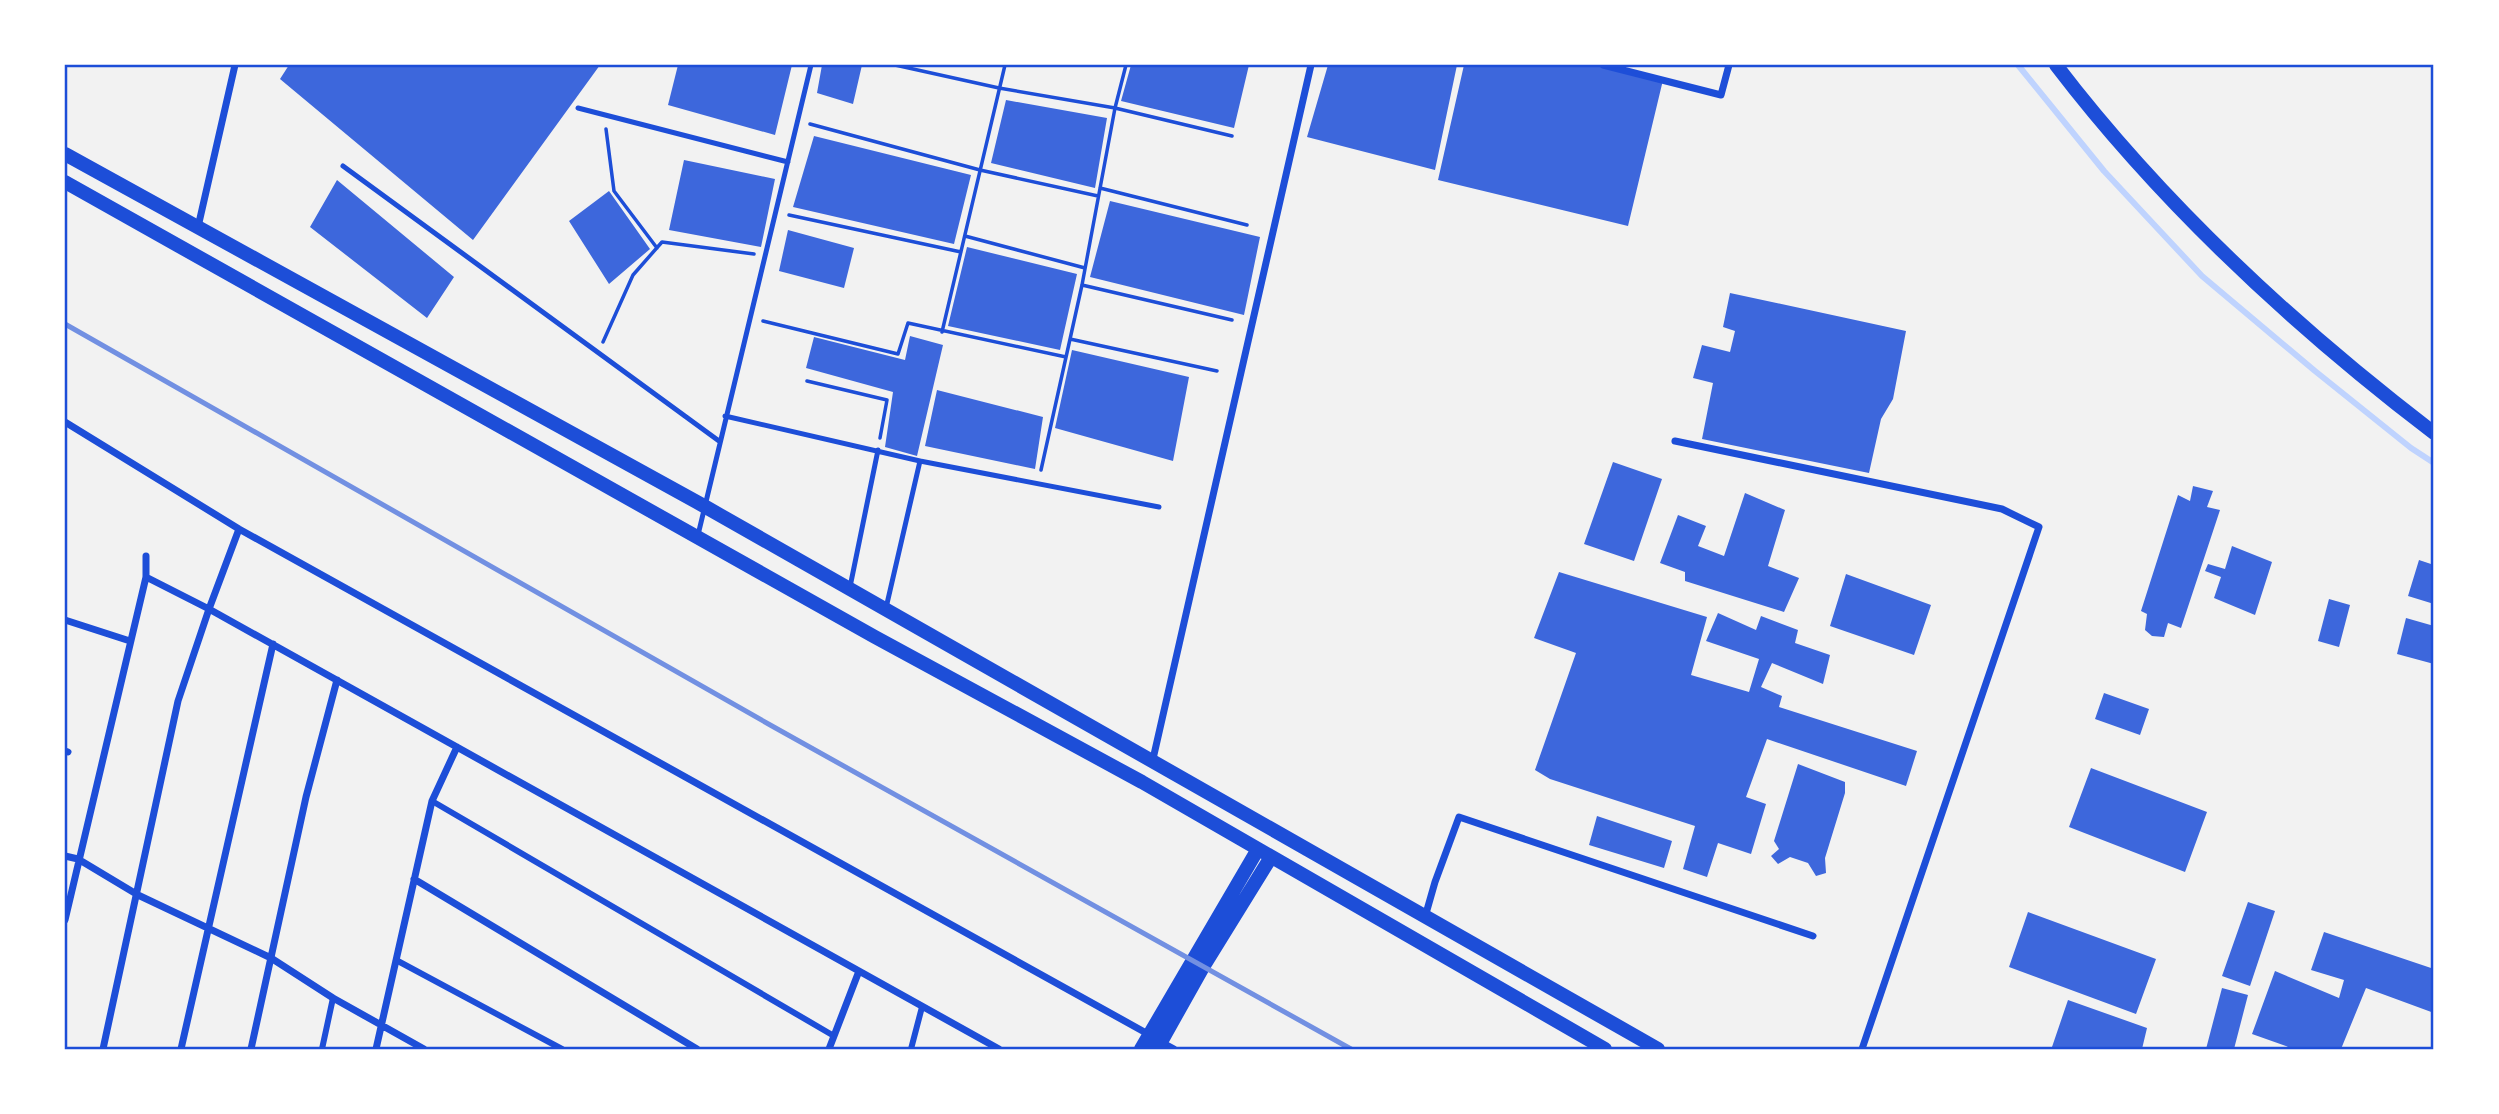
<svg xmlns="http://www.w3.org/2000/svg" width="2499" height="1114" font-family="Barlow,sans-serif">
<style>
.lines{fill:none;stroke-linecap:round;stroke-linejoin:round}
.stream{stroke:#bfd3fe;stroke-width:6}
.building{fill:#3d67dc}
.path{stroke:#1d4ed8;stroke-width:3.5}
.service{stroke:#1d4ed8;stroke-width:5}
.pedestrian{stroke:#1d4ed8;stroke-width:6}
.minor{stroke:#1d4ed8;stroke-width:7}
.secondary{stroke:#1d4ed8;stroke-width:14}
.rail{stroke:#7290e2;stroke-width:5}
.neatline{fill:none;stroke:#1d4ed8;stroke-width:2.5}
</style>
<rect width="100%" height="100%" fill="#f2f2f2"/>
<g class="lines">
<path class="stream" d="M2018,65l86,106 98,105 113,95 96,77 23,15"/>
</g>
<path class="building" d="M289,65h311l-127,175 -193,-161z
M678,65h114l-17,70 -107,-30z
M822,65h40l-9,39 -36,-11z
M1131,65h118l-15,63 -113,-27z
M1328,65h129l-22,105 -128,-33z
M1464,65h126l73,15 -35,146 -190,-46z
M1006,100l101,18 -12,70 -104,-25z
M814,136l157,39 -17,69 -161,-37z
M684,160l91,19 -14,68 -92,-17z
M337,180l117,97 -27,41 -117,-91z
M609,191l41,58 -41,35 -40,-63z
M1110,201l150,36 -16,78 -154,-38z
M788,230l66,18 -10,40 -65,-17z
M967,247l110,27 -17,76 -112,-24z
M1730,293l176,38 -13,68 -12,20 -12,54 -167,-34 11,-56 -20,-5 9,-33 28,7 5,-21 -12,-4z
M910,336l33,9 -26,111 -32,-9 8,-55 -87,-24 8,-31 91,23z
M1072,350l117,27 -16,84 -118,-33z
M937,390l106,27 -8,52 -110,-23z
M1613,462l49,17 -28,82 -50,-17z
M2193,486l20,5 -6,16 13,3 -39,118 -13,-5 -4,14 -12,-1 -7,-6 2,-16 -6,-3 37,-116 12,6z
M1745,493l40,17 -17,56 31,12 -15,34 -99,-31v-9l-25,-9 18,-48 28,11 -8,20 26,10z
M2232,546l40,16 -17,53 -41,-17 7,-21 -16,-6 3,-7 17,5z
M2419,560l15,5v39l-26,-8z
M1559,572l148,45 -16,58 58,17 10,-33 -53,-18 12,-28 38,17 5,-14 37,14 -3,13 35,12 -7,29 -51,-21 -11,24 21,9 -3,11 138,44 -11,35 -139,-47 -21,58 20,7 -15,50 -33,-11 -11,34 -24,-8 12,-43 -145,-47 -15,-9 41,-117 -42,-15z
M1846,574l85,31 -17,50 -84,-29z
M2329,599l21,6 -11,42 -21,-6z
M2406,618l28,8v38l-37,-10z
M2104,693l45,16 -9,26 -45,-16z
M1798,764l47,18v11l-20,65 1,15 -10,3 -8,-13 -18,-6 -12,7 -7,-8 8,-7 -5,-8z
M2091,768l116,44 -22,60 -116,-45z
M1597,816l75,25 -8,27 -75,-23z
M2248,902l27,9 -25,75 -28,-10z
M2028,912l128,47 -20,55 -127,-47z
M2324,932l110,37v44l-68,-25 -25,61h-47l-42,-15 23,-63 64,27 5,-18 -33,-10z
M2222,988l26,7 -14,54h-28z
M2068,1000l79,28 -5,21h-85l-5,-2z"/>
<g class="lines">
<path class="path" d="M895,65l104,23 116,20 117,28
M810,124l170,46 118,26
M606,129l8,62 43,57
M1100,188l147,37
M789,215l172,37
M965,236l120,32
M1082,285l150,35
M763,321l135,33 10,-31 158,34
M942,332l63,-267
M1070,339l147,32
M603,342l30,-67 29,-33 92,12
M807,381l80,19 -7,38
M1041,470l41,-185 33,-177 11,-43"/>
<path class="service" d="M578,108l210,54
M343,166l376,275
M725,416l195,45 239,46
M698,535l113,-470
M850,587l28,-137
M886,608l34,-147"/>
<path class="pedestrian" d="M432,801l402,235
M396,960l166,89
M322,1049l11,-51
M911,1049l11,-42"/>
<path class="minor" d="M1603,65l118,30 8,-30
M198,227l37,-162
M65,422l174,107 909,505
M1675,441l327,68 37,18 -177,522
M146,577l63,32 790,440
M65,620l65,21
M65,751l3,1
M1153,759l158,-694
M65,856l13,3 60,36 133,63 62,40 91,51
M414,879l283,170
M1425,917l10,-35 24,-65 354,119
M65,920l81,-343v-21
M1161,1042l13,7
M103,1049l75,-348 31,-92 30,-80
M181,1049l92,-405
M251,1049l55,-252 31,-117
M376,1049l56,-248 25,-54
M829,1049l30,-78"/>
<path class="secondary" d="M2056,65c107,140 238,261 378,368
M65,154l639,352 954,543
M65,182l810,455 267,145 463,267
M1141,1049l117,-200
M1157,1049l46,-82 68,-110"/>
<path class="rail" d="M65,324l707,402 579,323"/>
</g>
<rect width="2499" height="1114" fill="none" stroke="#ffffff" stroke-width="133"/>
<rect x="66" y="66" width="2366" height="982" class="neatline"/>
</svg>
